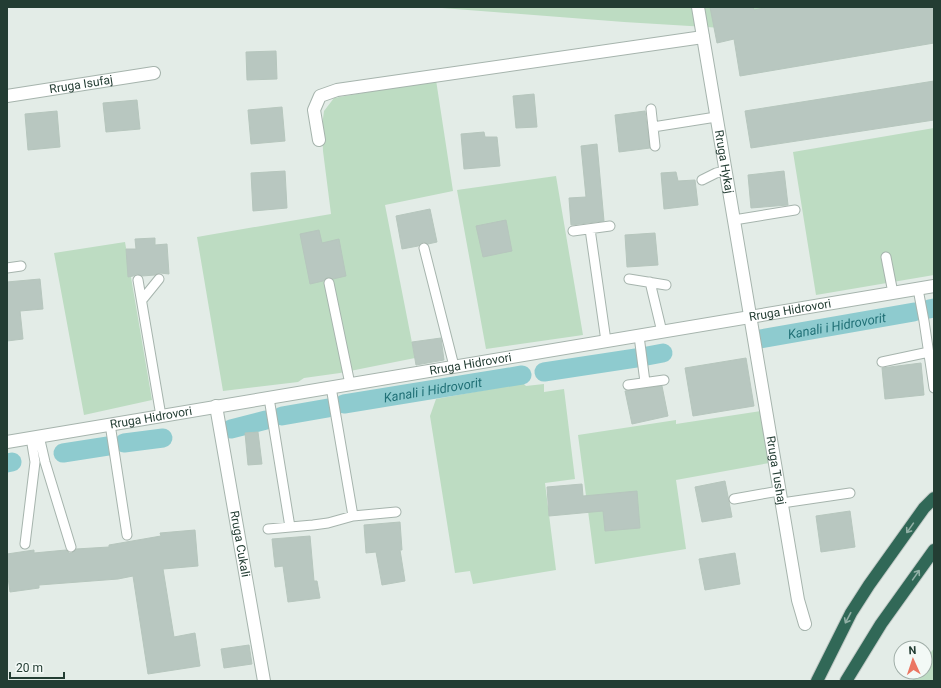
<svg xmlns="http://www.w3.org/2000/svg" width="941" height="688" font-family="Roboto,sans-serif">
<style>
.green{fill:#bddcc2}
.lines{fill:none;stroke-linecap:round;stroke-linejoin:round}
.canal{stroke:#8ecbcf;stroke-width:19}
.building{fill:#b8c7c0;stroke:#b6c6bd}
.lane-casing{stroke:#a6b4ad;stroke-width:11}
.street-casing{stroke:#a6b4ad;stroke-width:14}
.highway-casing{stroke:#c1c9c6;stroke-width:14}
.lane{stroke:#fff;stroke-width:9}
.street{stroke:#fff;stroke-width:12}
.highway{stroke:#316857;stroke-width:12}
.oneway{stroke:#92b0a6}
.labels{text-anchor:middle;stroke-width:3.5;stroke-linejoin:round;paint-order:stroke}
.street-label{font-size:12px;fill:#233d33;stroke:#f3f9f6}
.water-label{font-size:13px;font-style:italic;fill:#207076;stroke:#f3f9f6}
</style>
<rect width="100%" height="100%" fill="#e3ece7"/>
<path class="green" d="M429,7h505v34l-310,-19z
M436,80l17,111 -68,14 30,153 -75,15 -36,5 -6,4 -75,9 -26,-154 134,-23 -8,-63 -1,-25 2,-15 10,-13z
M934,128v147l-118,20 -23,-143z
M556,176l27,159 -97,14 -29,-159z
M125,242l27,158 -68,15 -30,-162z
M523,383l3,3 18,-2v8l20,-3 11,90 -30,4 11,87 -83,14 -3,-13 -15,2 -25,-157 6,-17z
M761,411l8,52 -93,17 10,69 -91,15 -17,-129 98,-15v4z
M934,648v33h-22l5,-9h8v-11z"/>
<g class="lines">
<g class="canal">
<path d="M929,309l5,-1"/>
<path id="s1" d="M760,339l154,-27"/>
<path d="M647,356l16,-3"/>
<path d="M544,372l92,-14"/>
<path id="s2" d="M344,404l178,-29"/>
<path d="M282,416l46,-8"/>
<path d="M231,429l35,-9"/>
<path d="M124,443l39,-5"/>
<path d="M63,453l45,-7"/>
<path d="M7,463l5,-1"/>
</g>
</g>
<path class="building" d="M710,7h43l1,3 15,-3h165v36l-194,33 -6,-37 -17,4z
M276,51l1,28 -30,1 -1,-28z
M934,81v39l-183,28 -6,-37z
M534,94l3,33 -21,1 -3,-32z
M137,100l3,29 -34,3 -3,-29z
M282,107l3,34 -34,3 -3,-34z
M57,111l3,36 -32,3 -3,-36z
M645,111l5,37 -31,4 -4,-37z
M484,132l1,5h12l3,29 -36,3 -3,-35z
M597,144l7,77 -33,4 -2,-27 17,-1 -5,-51z
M285,171l2,37 -34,3 -2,-38z
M784,171l4,34 -37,3 -3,-33z
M676,172l2,9 17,-1 3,25 -34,4 -3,-36z
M430,209l7,33 -9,2 -5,-2 -5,4 -16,3 -6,-33z
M506,220l6,31 -29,6 -7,-31z
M319,230l3,13 17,-4 7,37 -13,3 -6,-2 -4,4 -13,3 -10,-50z
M655,233l3,32 -31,2 -2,-32z
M155,238v7l12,-1 2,30 -9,-1 -5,2 -13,1 -5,-2 -4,2 -5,1 -2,-28h10l-1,-10z
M40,279l3,30 -23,2 3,28 -16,2v-59z
M441,338l3,22 -28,5 -4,-23z
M746,358l8,48 -61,10 -8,-48z
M921,363l3,32 -39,4 -3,-31z
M662,386l6,30 -36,8 -7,-33z
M258,432l4,32 -14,1 -3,-32z
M725,481l7,36 -30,5 -7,-35z
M582,484l1,12 54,-5 3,37 -35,3 -2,-20 -54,5 -2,-29z
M850,511l5,36 -34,5 -5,-36z
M400,522l2,28h-2l5,31 -23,4 -6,-33 -10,1 -2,-28z
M195,530l3,36 -35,3 11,68 21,-4 5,33 -52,8 -15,-98 -15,3 -79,6v3l-29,4 -3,-22v-16l27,-4v3l32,-3 3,3h3l4,-4 33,-2v-2l52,-9 -1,-3z
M310,536l4,45h3l3,17 -32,4 -5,-36 -8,1 -3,-28z
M735,553l5,31 -35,6 -6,-31z
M249,645l3,19 -28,4 -3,-19z"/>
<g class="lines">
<defs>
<path id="lane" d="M651,109l4,37
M653,127l63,-10
M702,180l14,-7 9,-2
M734,220l61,-10
M590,229l16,112
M573,231l37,-5
M424,248l30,118
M886,257l7,36
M7,268l14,-2
M629,279l37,6
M138,280l23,136
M650,282l12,50
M329,283l21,101
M918,289l6,32 10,67
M142,300l17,-21
M639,336l6,46
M882,362l47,-10
M628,385l36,-5
M331,387l22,129
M269,398l21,129
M110,424l17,111
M39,436l6,26 26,85
M734,499l45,-8
M782,503l68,-10
M268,529l45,-4 15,-2 25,-7 43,-4
M25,544l10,-82 -4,-24"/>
<g id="street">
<path id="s3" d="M698,7l100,593 7,24"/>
<path id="s4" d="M7,96l147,-23"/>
<path d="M319,140l-5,-30 6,-14 17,-6 366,-53"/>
<path id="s5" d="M216,406l48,275"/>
<path id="s6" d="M7,442l927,-156"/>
</g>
<path id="highway" d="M817,681l34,-68 18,-28 55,-77 10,-10
M846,681l35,-57 53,-74"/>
</defs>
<use href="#lane" class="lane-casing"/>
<use href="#street" class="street-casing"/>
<use href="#highway" class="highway-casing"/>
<use href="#lane" class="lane"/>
<use href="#street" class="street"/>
<use href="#highway" class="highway"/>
</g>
<defs><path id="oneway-shaft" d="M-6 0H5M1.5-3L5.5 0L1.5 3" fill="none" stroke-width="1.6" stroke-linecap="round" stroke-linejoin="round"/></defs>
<g class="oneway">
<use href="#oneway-shaft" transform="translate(910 528) rotate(125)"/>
<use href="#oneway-shaft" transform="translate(916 575) rotate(-55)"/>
<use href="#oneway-shaft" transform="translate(848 618) rotate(118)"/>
</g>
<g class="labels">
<g class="street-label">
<text dy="4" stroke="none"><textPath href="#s4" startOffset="75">Rruga Isufaj</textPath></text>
<text dy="4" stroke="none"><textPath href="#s3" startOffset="157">Rruga Hykaj</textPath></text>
<text dy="4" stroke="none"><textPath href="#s6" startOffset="794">Rruga Hidrovori</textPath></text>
<text dy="4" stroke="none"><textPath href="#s6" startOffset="470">Rruga Hidrovori</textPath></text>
<text dy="4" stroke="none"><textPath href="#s6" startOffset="146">Rruga Hidrovori</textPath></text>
<text dy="4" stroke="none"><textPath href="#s3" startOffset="470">Rruga Tushaj</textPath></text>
<text dy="4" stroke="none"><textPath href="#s5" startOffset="140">Rruga Cukali</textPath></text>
</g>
<g class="water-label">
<text dy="5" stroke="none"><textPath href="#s1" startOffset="78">Kanali i Hidrovorit</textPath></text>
<text dy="5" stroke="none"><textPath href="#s2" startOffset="90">Kanali i Hidrovorit</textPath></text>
</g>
</g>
<rect width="941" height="688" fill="none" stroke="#233d33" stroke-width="16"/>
<g transform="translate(913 660) rotate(357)"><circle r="19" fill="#f3f9f6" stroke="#a0aea8"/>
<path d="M0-3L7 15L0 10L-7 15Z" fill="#eb7662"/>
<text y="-6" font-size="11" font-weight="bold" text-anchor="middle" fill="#233d33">N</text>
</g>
<path d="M10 672v6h54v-6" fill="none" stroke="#233d33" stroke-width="2"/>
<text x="16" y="672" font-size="12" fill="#233d33" stroke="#f3f9f6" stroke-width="3" paint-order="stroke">20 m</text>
</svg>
